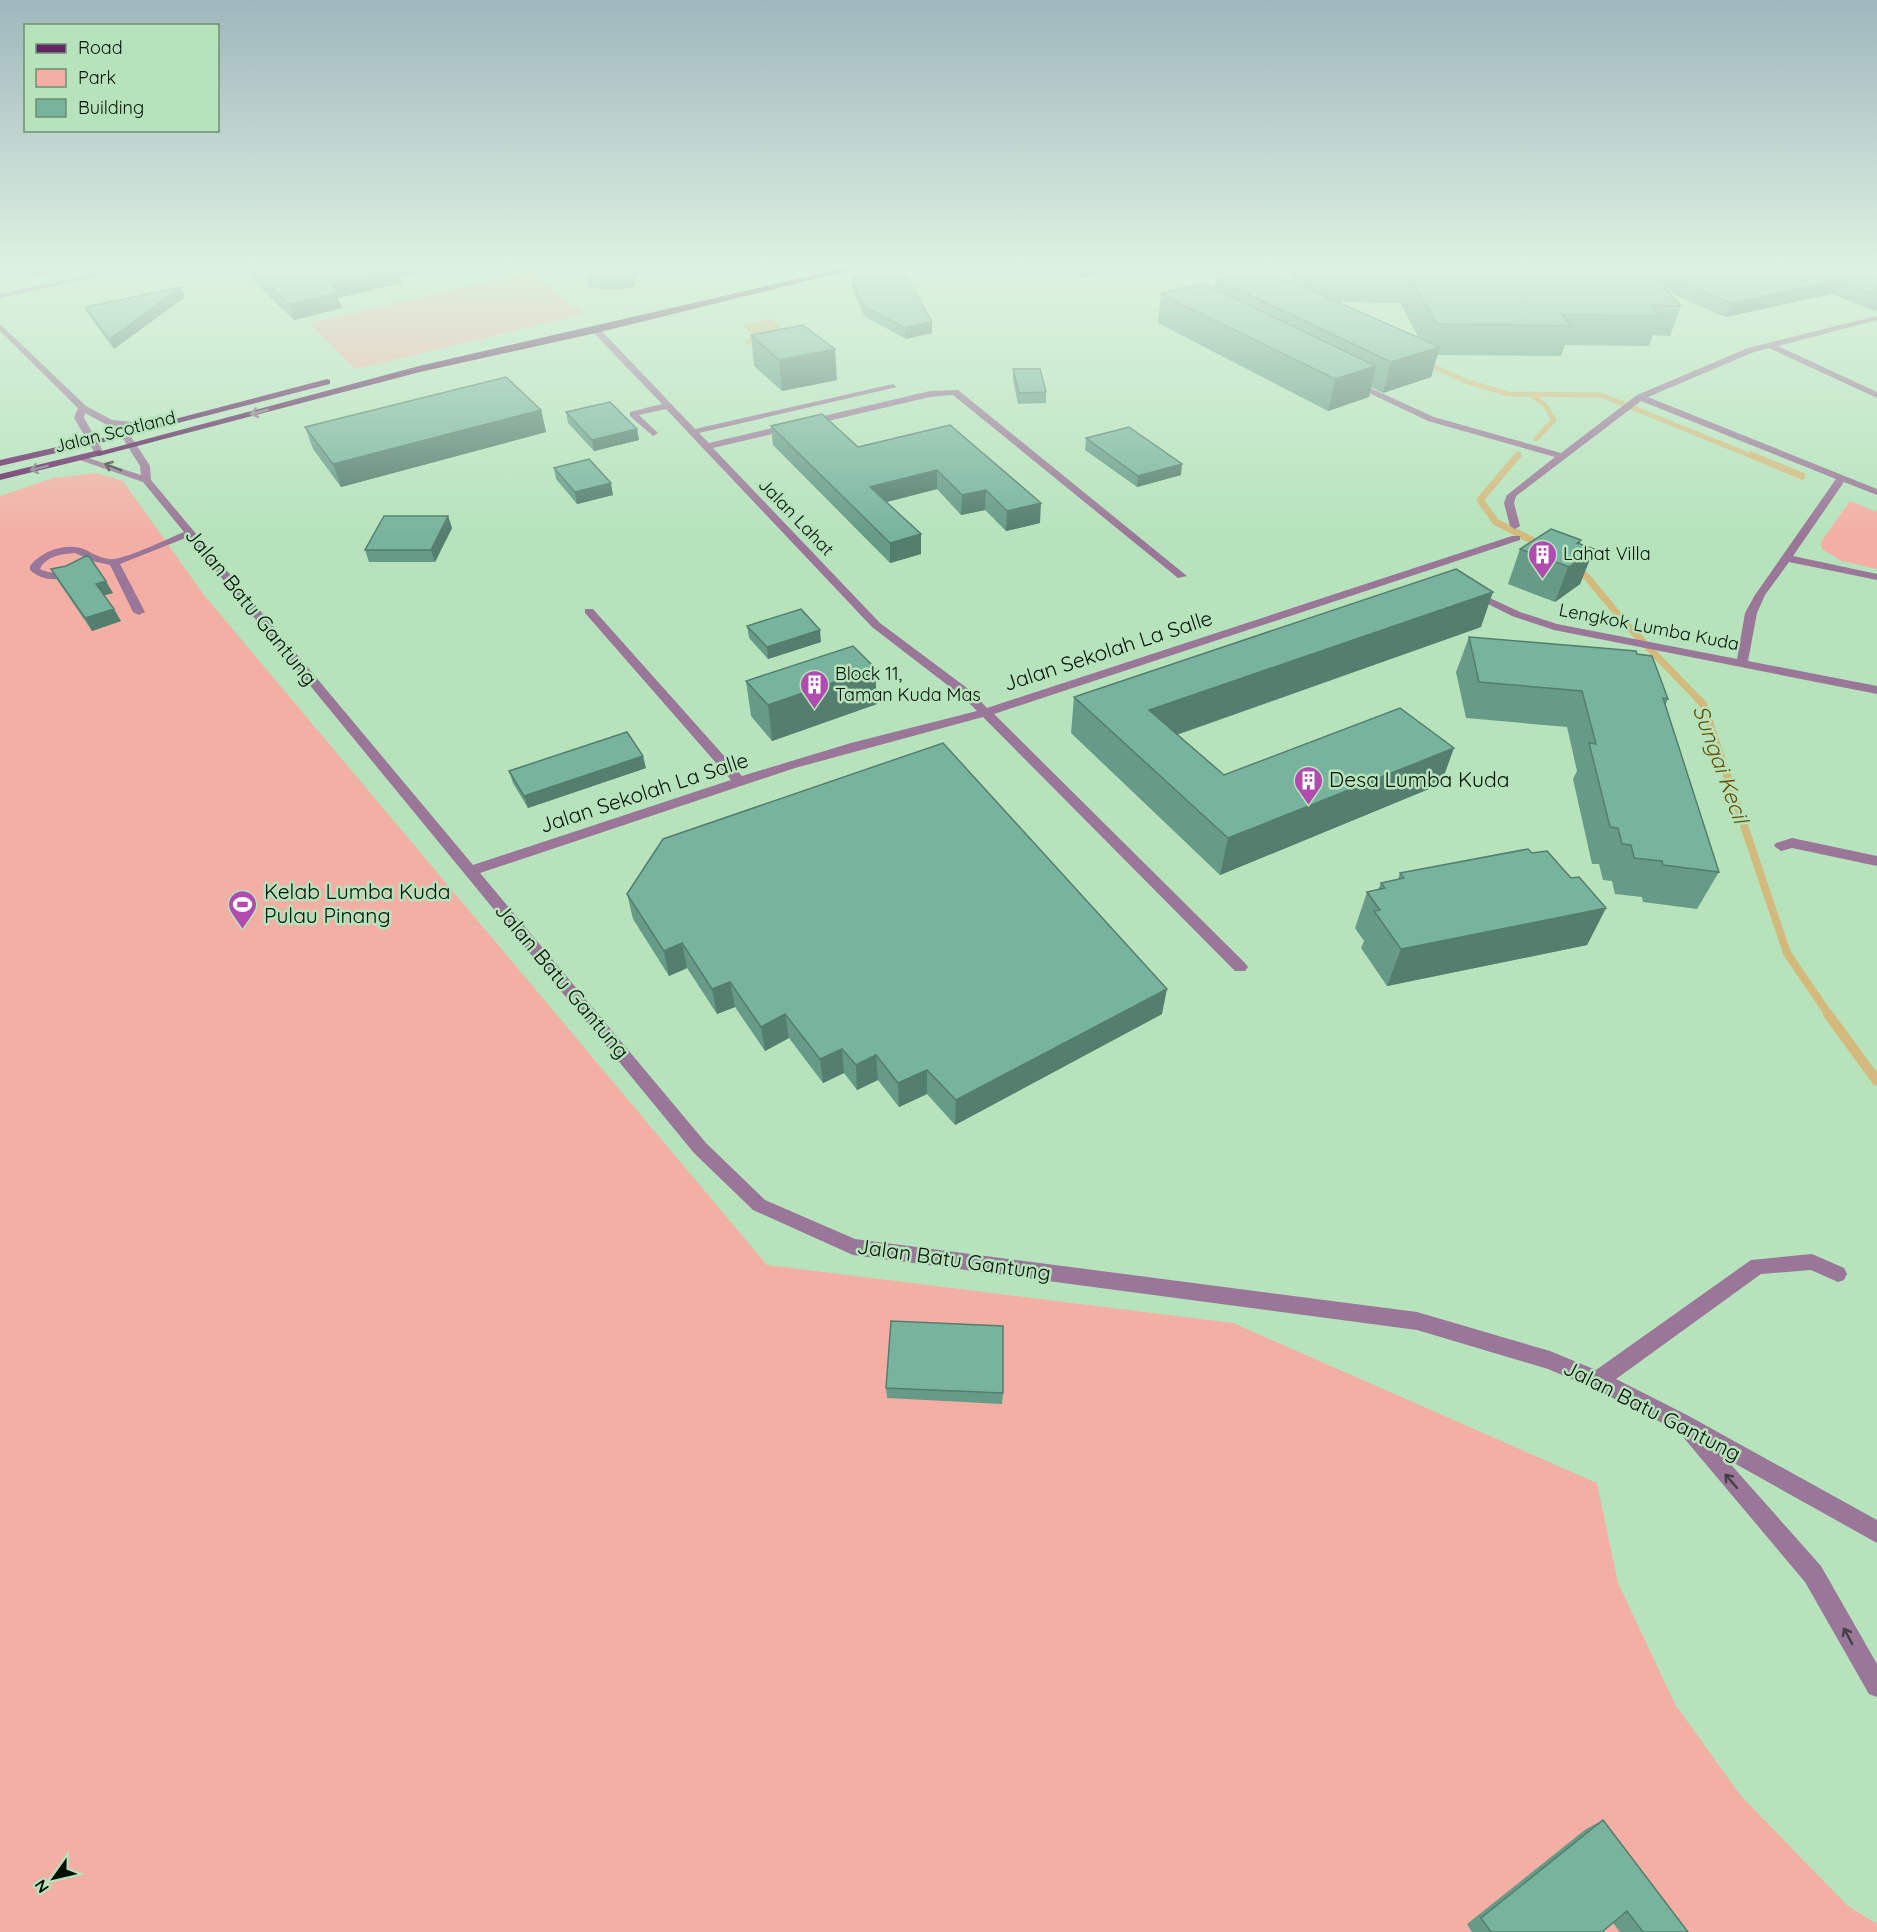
<svg xmlns="http://www.w3.org/2000/svg" width="1877" height="1932" font-family="Quicksand,sans-serif">
<style>
.green{fill:#f4afa5}
.water{fill:#d3ba7c}
.lines{fill:none;stroke-linecap:round;stroke-linejoin:round}
.stream-far3{stroke:#d3ba7c;stroke-width:5}
.stream-far2{stroke:#d3ba7c;stroke-width:7}
.stream-far1{stroke:#d3ba7c;stroke-width:8}
.stream{stroke:#d3ba7c;stroke-width:10}
.minor{fill:#9a7798;fill-rule:evenodd}
.tertiary{fill:#9a7798;fill-rule:evenodd}
.primary{fill:#642564;fill-rule:evenodd}
.trunk{fill:#571a56;fill-rule:evenodd}
.wall{fill:#679b87;fill-rule:evenodd}
.shaded-wall{fill:#547e6e}
.building{fill:#78b49d;stroke:#547e6e;stroke-width:1.5}
.oneway{stroke:#827484}
.oneway2{stroke:#473f47}
.oneway3{stroke:#897a8c}
.labels{text-anchor:middle;stroke-width:5;stroke-linejoin:round;paint-order:stroke}
.far-street-label{font-size:18px;fill:#031105;stroke:#b6e3bc}
.far-poi-label{font-size:18px;fill:#031105;stroke:#b6e3bc;text-anchor:start}
.street-label{font-size:21px;fill:#031105;stroke:#b6e3bc}
.poi-label{font-size:21px;fill:#031105;stroke:#b6e3bc;text-anchor:start}
.water-label{font-size:22px;font-style:italic;fill:#695000;stroke:#b6e3bc}
</style>
<rect width="100%" height="100%" fill="#b6e3bc"/>
<path class="green" d="M529,272l56,42 -230,55 -46,-46z
M96,473l27,8 81,114 563,670 466,58 364,160 21,100 57,121 66,92 107,110 29,18v8h-1877v-1436l53,-18z
M1850,501l27,11v57l-35,-8 -20,-12 -1,-7z"/>
<path class="water" d="M771,319l22,18 -37,9 -11,-2v-5l9,-3 -12,-11z"/>
<g class="lines">
<path class="stream-far3" d="M1227,265l23,12
M1424,362l41,19 43,13 93,1 153,62
M1530,394l15,11 9,15 -18,19"/>
<path class="stream-far2" d="M1518,455l-38,45 16,22 47,24
M1751,455l51,21
M1574,568l13,9 39,47 75,78"/>
<path class="stream-far1" d="M1699,700l4,4 84,249 42,62"/>
<path class="stream" d="M1828,1014l49,67"/>
<path class="minor" d="M136,265h13l-149,33v-4z
M1877,316v4l-99,26 99,46v6l-108,-50 -15,4 -106,45 229,92v6l-33,-13 -51,74 84,18v6l-88,-18 -24,33 -8,18 -9,48 129,25v8l-323,-64 -42,-14 -44,-22 9,-2 43,20 37,12 180,35 8,-46 10,-18 81,-116 -195,-78 -125,95 -2,7 6,23 -5,3 -5,-3 -6,-23 3,-8 48,-38 -127,-36 -80,-38 7,-2 79,36 127,36 76,-58 111,-47z
M593,328h6l96,101 198,-45 4,3 -198,46 10,10 221,-52 28,-1 229,186 -9,2 -225,-183 -23,2 -217,51 167,175 91,68 16,17 525,-172h8v4l-526,174 251,249 3,4 -3,4h-10l-252,-254 -188,51 -315,105 226,270 59,57 90,39 562,73 133,39 46,19 155,-110 61,-6 32,14 3,6 -3,6 -6,2 -27,-12 -50,4 -145,105 71,36 190,105v23l-152,-85 96,108 56,98v33l-8,-3 -64,-112 -127,-151 -87,-44 -43,-18 -131,-39 -564,-75 -100,-45 -59,-57 -506,-616 -68,27 25,48 -6,3 -6,-3 -23,-47 -18,-4c-12,19 -46,25 -62,9v-4c12,-16 40,-25 58,-15 7,4 17,9 26,8 16,-2 53,-20 70,-27l-41,-50 -69,-24 8,-2 59,19 -1,-9 -20,-32 8,-2 22,34 1,14 322,385 258,-85 -146,-167v-4h8l149,167 109,-33 126,-32 -14,-14 -91,-70 -206,-218 -27,6 19,18 -5,3 -23,-20v-4l32,-8 -69,-72zM75,553l9,4c-8,15 -29,20 -44,12 6,-13 22,-15 35,-16z
M1792,838l85,18v10l-85,-18 -11,3 -7,-5 2,-3z"/>
<path class="tertiary" d="M0,324l86,82 26,14 40,4 5,3 -5,3 -45,-5 -22,-12 -1,5 20,35 -8,2 -22,-37 4,-10 -78,-77z"/>
<path class="primary" d="M92,439l5,3 -2,2 -95,22v-6z
M99,450l5,3 -2,2 -102,25v-6z"/>
<path class="trunk" d="M858,265h13l-275,68 -176,39 -321,84 -5,-3 325,-87z
M327,379l3,1v4l-238,61 -5,-3z"/>
</g>
<path class="wall" d="M22,265h67l-57,12z
M242,265h204v2l-46,11 2,5 -64,15 4,10 -48,12 -49,-47z
M1052,265h81l-53,13z
M1286,265h591v47l-45,-18 -107,23 -57,-25 13,14 -11,30 -17,-1 -4,11 -84,-1 -4,11 -124,-1 -6,22 -48,16 -12,-6 -2,10 -41,14 -170,-88 3,-29 53,-5 2,-10 77,3zM1338,302l62,1 19,35z
M866,267l66,66 -26,6 -42,-23 -12,-28v-10l14,-2z
M640,271l-6,15 -17,4 -28,-2 -2,-10z
M185,297l-71,52 -24,-32 -5,-10z
M751,335l86,45 -55,11 -28,-25z
M1013,369l33,23v11l-28,1 -5,-24z
M541,410l5,22 -205,55 -28,-38 -8,-22z
M566,412l71,17 2,11 -45,11 -26,-28z
M950,425l90,98 -34,8 -21,-21 -24,5 -24,-26 -50,13 34,52 -31,9 -117,-118 -2,-19 87,21z
M1086,438l95,37 -44,12 -52,-37z
M554,468l59,27 -36,9 -21,-25z
M448,516l4,12 -17,34h-66l-4,-12z
M1520,549h74l-14,35 -25,18 -47,-18z
M66,566l47,27 -9,2 17,26 -29,10 -34,-50 -7,-12z
M747,626l74,16 -53,17 -19,-21z
M1481,627l-304,108 47,40 217,9 -221,91 -149,-142 3,-36z
M1469,637l168,17 31,45 -3,7 54,166 -22,37 -54,-7 -1,-5 -27,-3 -3,-13 -9,-1 -4,-16h-7l-19,-85 4,-8 -10,-44 -101,-9 -10,-46z
M746,681l131,23 -105,37 -21,-25z
M646,768l-118,40 -15,-25 -4,-12z
M1532,853l74,55 -19,37 -200,41 -26,-38 3,-7 -9,-13 12,-36 11,-2 3,-7 17,-4 2,-6z
M627,894l535,120 -207,111 -28,-31 -28,13 -21,-27 -21,10 -13,-17 -21,10 -34,-45 -24,13 -30,-44 -18,7 -30,-46 -18,8 -36,-57z
M886,1388l117,5 -1,11 -115,-6z
M1603,1820l85,112h-68l-7,-9 -11,9h-130l-5,-8 119,-95z"/>
<path class="shaded-wall" d="M36,265h53l-57,12 -5,-10z
M392,265h54v2l-46,11 2,5 -64,15 4,10 -48,12 -5,-16 42,-20z
M637,265h2l1,6 -6,15 -17,4 -1,-10z
M1081,265h52l-53,13z
M1839,280l-7,14 -107,23 6,-14z
M181,287l4,10 -71,52 -5,-10z
M932,322v11l-26,6 -1,-11z
M1440,347l-9,30 -48,16 8,-31z
M835,349l2,31 -55,11 -3,-31z
M1376,366l-7,31 -41,14 7,-32z
M541,410l5,22 -205,55 -8,-23z
M637,429l2,11 -45,11 -2,-11z
M1182,464l-1,11 -44,12 1,-11z
M937,470v19l-66,17 -1,-19z
M611,483l2,12 -36,9 -2,-12z
M986,490l-1,20 -24,5 1,-20z
M1041,503l-1,20 -34,8 1,-20z
M448,516l4,12 -17,34 -4,-12z
M921,534v20l-31,9v-20z
M1581,540l-10,26 23,-17 -14,35 -25,18 22,-59z
M106,581l7,12 -11,3 -6,-12z
M1493,592l-12,35 -337,119 5,-36z
M114,609l7,12 -29,10 -7,-13z
M820,630l1,12 -53,17 -1,-12z
M875,668l2,36 -105,37 -4,-36z
M1454,748l-13,36 -221,91 8,-37z
M643,756l3,12 -118,40 -4,-12z
M1606,908l-19,37 -200,41 14,-37z
M682,943l5,25 -18,8 -5,-25z
M730,982l5,25 -18,7 -5,-25z
M1167,989l-5,25 -207,111 1,-25z
M785,1014l4,24 -24,13 -4,-24z
M842,1049l2,24 -21,10 -3,-24z
M876,1055l2,25 -21,10 -1,-25z
M927,1070v24l-28,13 -1,-24z"/>
<path class="building" d="M246,265h147l5,3 -67,16 6,9 -48,11z
M600,265h37l-5,11 -16,4 -29,-2z
M890,265h10l32,57 -27,6 -42,-22 -11,-28 19,-2 -5,-9z
M1303,265h339l39,41 -30,-1 9,11 -98,-1 9,11 -134,-2 -30,-50 -101,-2z
M1642,265h235v30l-38,-15 -108,23z
M1260,268l180,79 -49,15 -175,-83z
M1202,283l174,83 -41,13 -174,-85z
M181,287l-72,52 -24,-32z
M803,325l32,24 -56,11 -28,-25z
M1013,369h27l6,23 -27,1z
M506,377l35,33 -208,54 -28,-37z
M610,402l27,27 -45,11 -26,-28z
M822,414l36,33 92,-22 91,78 -34,8 -21,-21 -24,5 -25,-25 -67,17 51,47 -31,9 -119,-117z
M1129,427l53,37 -44,12 -52,-38z
M589,459l22,24 -36,9 -21,-24z
M384,516h64l-17,34h-66z
M1551,529l30,11 -4,3 17,6 -25,18 -49,-18z
M88,555l18,26 -10,3 18,25 -29,9 -34,-49 15,-3z
M1456,569l37,23 -344,118 75,65 176,-67 54,40 -226,90 -154,-141z
M801,609l19,21 -53,17 -20,-21z
M1469,637l167,14 1,3 15,2 16,43 -5,-1 56,174 -56,-7 -1,-4 -28,-3 -3,-13 -9,-1 -4,-16 -8,-1 -21,-84 7,1 -14,-53 -103,-9z
M853,646l22,22 -107,37 -22,-24z
M627,732l16,24 -119,40 -15,-25z
M943,743l224,246 -211,111 -29,-30 -29,13 -22,-28 -20,10 -14,-16 -22,10 -35,-45 -24,13 -31,-45 -18,7 -30,-46 -18,8 -37,-57 36,-55z
M1528,849l4,4 15,-2 24,27 8,-1 27,31 -205,41 -27,-38 6,-1 -13,-18 18,-4 -4,-5 23,-5 -4,-5z
M891,1321l112,5v67l-117,-5z
M1603,1820l85,112h-45l-16,-21 -25,21h-111l-10,-14z"/>
<defs><path id="oneway-shaft" d="M-6 0H5M1.5-3L5.5 0L1.5 3" fill="none" stroke-width="1.6" stroke-linecap="round" stroke-linejoin="round" transform="scale(1.5)"/></defs>
<use class="oneway" href="#oneway-shaft" transform="translate(259 412) rotate(165)"/>
<g class="oneway2">
<use href="#oneway-shaft" transform="translate(113 467) rotate(-158)"/>
<use href="#oneway-shaft" transform="translate(1731 1481) rotate(-131)"/>
<use href="#oneway-shaft" transform="translate(1848 1636) rotate(-118)"/>
</g>
<use class="oneway3" href="#oneway-shaft" transform="translate(39 468) rotate(166)"/>
<linearGradient id="sky" x2="0" y2="1"><stop stop-color="#9fb6bd"/><stop offset="0.5" stop-color="#def2e1"/><stop offset="1" stop-color="#def2e1" stop-opacity="0"/></linearGradient>
<rect width="1877" height="535" fill="url(#sky)"/>
<defs>
<symbol id="building-pin" viewBox="-11 -11 22 30"><path d="M0 17L-7.5 6A9.5 9.5 0 1 1 7.5 6Z" fill="#b14bb0" stroke="#b6e3bc"/><path d="M-4-6H4V6H1V3H-1V6H-4ZM-2.5-4.3h1.7v1.8h-1.7ZM.8-4.3h1.7v1.8H.8ZM-2.5-1h1.7V.8h-1.7ZM.8-1h1.7V.8H.8Z" fill="#fff"/></symbol>
<symbol id="stadium-pin" viewBox="-11 -11 22 30"><path d="M0 17L-7.5 6A9.5 9.5 0 1 1 7.5 6Z" fill="#b14bb0" stroke="#b6e3bc"/><path d="M0-5a6.5 5 0 1 0 0 10a6.5 5 0 1 0 0-10ZM-3.5-1.8h7v3.6h-7Z" fill="#fff"/></symbol>
</defs>
<g fill-rule="evenodd">
<use href="#building-pin" x="1526" y="538" width="33" height="45"/>
<use href="#building-pin" x="798" y="668" width="33" height="45"/>
<use href="#building-pin" x="1292" y="764" width="33" height="45"/>
<use href="#stadium-pin" x="226" y="888" width="33" height="45"/>
</g>
<g class="labels">
<g class="far-street-label">
<text transform="translate(115 432) rotate(-14)" y="6">Jalan Scotland</text>
<text transform="translate(796 517) rotate(46)" y="6">Jalan Lahat</text>
<text transform="translate(1649 627) rotate(11)" y="6">Lengkok Lumba Kuda</text>
</g>
<g class="far-poi-label">
<text x="1563" y="560">Lahat Villa</text>
<text x="835" y="680">Block 11,<tspan x="835" dy="21">Taman Kuda Mas</tspan></text>
</g>
<g class="street-label">
<text transform="translate(251 607) rotate(51)" y="7">Jalan Batu Gantung</text>
<text transform="translate(1108 651) rotate(-18)" y="7">Jalan Sekolah La Salle</text>
<text transform="translate(644 793) rotate(-18)" y="7">Jalan Sekolah La Salle</text>
<text transform="translate(562 981) rotate(50)" y="7">Jalan Batu Gantung</text>
<text transform="translate(954 1260) rotate(8)" y="7">Jalan Batu Gantung</text>
<text transform="translate(1652 1411) rotate(27)" y="7">Jalan Batu Gantung</text>
</g>
<g class="poi-label">
<text x="1329" y="787">Desa Lumba Kuda</text>
<text x="264" y="899">Kelab Lumba Kuda<tspan x="264" dy="24">Pulau Pinang</tspan></text>
</g>
<g class="water-label">
<text transform="translate(1721 764) rotate(70)" y="8">Sungai Kecil</text>
</g>
</g>
<rect x="24" y="24" width="195" height="108" fill="#b6e3bc" stroke="#6e8f73" stroke-width="1.5"/>
<rect x="36" y="44" width="30" height="9" fill="#642564" stroke="#6e8f73" stroke-width="1.5"/>
<text x="78" y="54" font-size="18" fill="#031105">Road</text>
<rect x="36" y="69" width="30" height="18" fill="#f4afa5" stroke="#6e8f73" stroke-width="1.5"/>
<text x="78" y="84" font-size="18" fill="#031105">Park</text>
<rect x="36" y="99" width="30" height="18" fill="#78b49d" stroke="#6e8f73" stroke-width="1.5"/>
<text x="78" y="114" font-size="18" fill="#031105">Building</text>
<g transform="translate(54 1878) rotate(236)" stroke="#b6e3bc" stroke-width="4.5" paint-order="stroke">
<path d="M0-4.5L10 22L0 15L-10 22Z" fill="#031105"/>
<text y="-9" font-size="16" font-weight="bold" text-anchor="middle" fill="#031105">N</text>
</g>
</svg>
